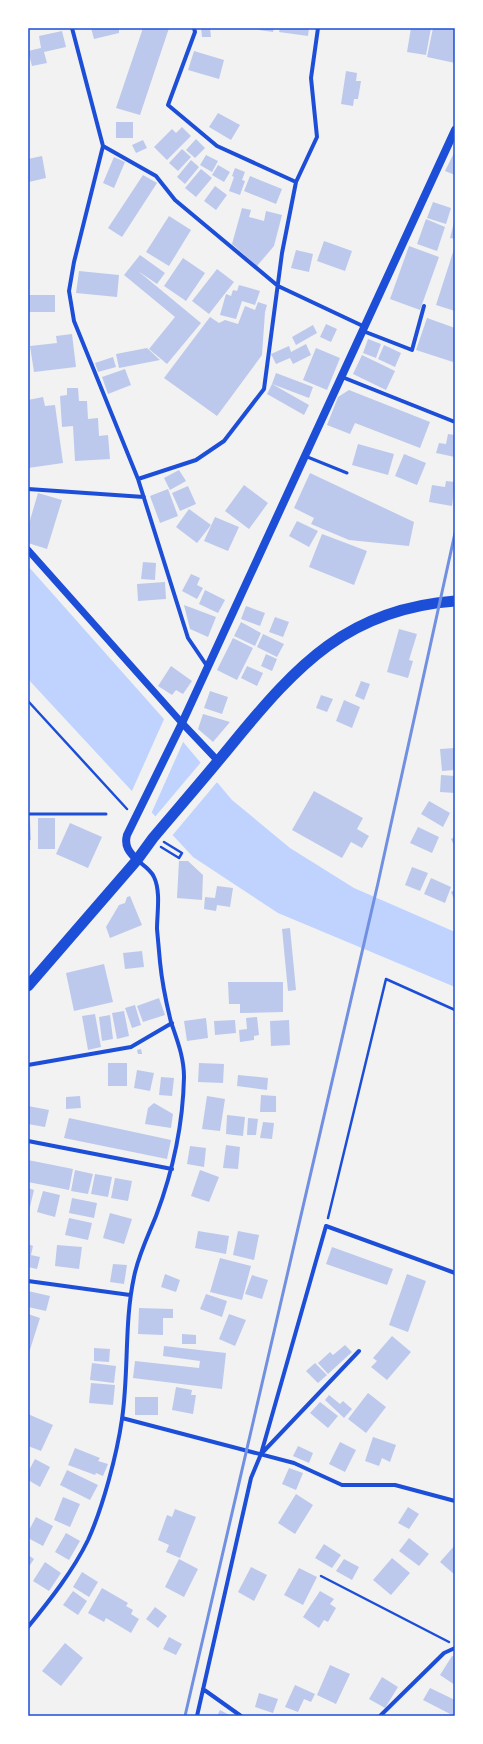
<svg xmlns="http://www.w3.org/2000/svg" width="483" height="1744" font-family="'Source Serif 4',serif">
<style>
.water{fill:#bfd3fe}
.pier{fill:#f2f2f2}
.building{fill:#bdc9ec}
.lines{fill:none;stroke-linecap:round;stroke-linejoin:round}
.path{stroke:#1d4ed8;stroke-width:2.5}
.service{stroke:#1d4ed8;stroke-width:3}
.minor{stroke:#1d4ed8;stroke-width:4}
.tertiary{stroke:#1d4ed8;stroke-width:7}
.secondary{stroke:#1d4ed8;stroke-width:8}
.trunk{stroke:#1d4ed8;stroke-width:11}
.rail{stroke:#7290e2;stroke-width:3}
.neatline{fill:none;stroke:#1d4ed8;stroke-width:1.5}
</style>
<rect width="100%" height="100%" fill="#f2f2f2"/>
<path class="water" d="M28,566l135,152 69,82 58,48 64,40 101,44v55l-177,-74 -85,-56 -165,-178z"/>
<path class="pier" d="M165,717l19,23 -33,74 -20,-21z
M202,761l16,20 -47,56 -17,-19z"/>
<path class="building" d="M91,28h28v5l-25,6z
M143,28h26l-29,87 -24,-7z
M201,28h9l1,9h-9z
M260,28h14l-1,4 -14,-2z
M280,28h29l-1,8 -29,-4z
M411,28h20l-5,27 -19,-3z
M433,28h22v35l-28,-6z
M62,31l4,16 -22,5 3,11 -15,3 -4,-15 13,-3 -2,-12z
M194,51l30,9 -5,19 -31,-9z
M346,71l11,2 -1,8h5l-3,18h-4l-1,7 -12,-2z
M218,113l22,12 -9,15 -22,-13z
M116,122h17v16h-17z
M182,127l9,9 -24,24 -13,-13 18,-18 4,4z
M196,139l9,9 -10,10 -9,-8z
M143,140l4,8 -11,5 -4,-8z
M182,149l9,8 -13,14 -9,-8z
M454,153h1v22l-10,-4z
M206,155l12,6 -6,11 -12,-7z
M42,156l4,22 -17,4 -1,-23z
M114,157l11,5 -11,26 -11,-5z
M191,160l8,7 -14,17 -8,-7z
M218,165l12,7 -6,10 -12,-7z
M235,168l10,4 -3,8 3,1 -5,14 -11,-4 5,-14 -2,-1z
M201,169l11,9 -16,19 -11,-9z
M143,175l14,8 -35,54 -14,-9z
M250,176l32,13 -6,15 -32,-13z
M215,186l12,9 -11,15 -12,-9z
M433,202l18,6 -5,16 -19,-6z
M242,208l9,2 -2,7 15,4 2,-10 16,4 -8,31 -17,20 -25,-22z
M169,216l22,14 -22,36 -23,-14z
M426,219l19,8 -8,24 -20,-7z
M454,222l1,1v16l-5,-1z
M324,241l28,10 -7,20 -28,-10z
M409,246l30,11 -19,53 -30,-11z
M455,246v65l-19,-6z
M296,250l17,4 -4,18 -18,-4z
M140,255l25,18 -8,11 -19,-13 63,52 -34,41 -18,-15 26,-32 -51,-42z
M183,258l22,15 -19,28 -22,-15z
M217,269l17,13 -25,32 -17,-13z
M79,271l40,4 -2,22 -41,-4z
M239,285l21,6 -5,14 -13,-4 -6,18 -16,-4 6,-21 5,2 2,-6 4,1z
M28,295h27v17h-27z
M258,302l9,3 -2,7 -3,43 -45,61 -53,-38 46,-61 9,6 6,-3 13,4 7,-18 10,4z
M427,318l28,10v30l-2,4 -37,-12z
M326,324l11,5 -6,13 -11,-5z
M313,325l4,8 -21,12 -4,-8z
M72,334l4,33 -42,5 -4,-26 27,-3 -1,-7z
M368,339l13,5 -5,14 -13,-5z
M306,344l5,11 -18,9 -3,-6 -14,6 -5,-10 18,-8 2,6z
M384,345l17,8 -6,14 -17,-8z
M147,348l13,12 -41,8 -3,-14z
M316,348l24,10 -13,32 -24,-10z
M362,355l33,16 -9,19 -33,-16z
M113,357l3,10 -18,5 -3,-9z
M125,369l6,16 -23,9 -6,-17z
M276,373l37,14 -4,11 -37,-14z
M272,384l37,21 -5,10 -37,-21z
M67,388h11l1,13h8l1,18 10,-1 1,18 9,-1 2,24 -35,2 -2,-35 -11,1 -2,-31 7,-1z
M349,390l81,32 -10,26 -65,-25 -5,11 -23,-9 11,-28z
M43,397l2,9 10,-1 8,58 -35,5v-68z
M448,434l7,1v22l-19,-4 3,-10 7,1z
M358,444l36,10 -6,21 -36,-10z
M404,454l22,9 -9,22 -22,-9z
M179,470l7,11 -16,9 -6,-12z
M310,473l104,49 -5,24 -60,-6 -38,-16 3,-6 -20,-10z
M446,481l9,1 -3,24 -23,-4 3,-17 13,2z
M244,485l24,18 -19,26 -24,-18z
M188,486l8,18 -16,7 -8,-18z
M168,489l10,27 -18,7 -10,-27z
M38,493l24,7 -15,49 -19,-6v-16z
M189,509l22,16 -14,18 -21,-16z
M215,517l24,10 -11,24 -24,-10z
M297,521l21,10 -9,16 -20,-11z
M322,534l45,17 -13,34 -45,-18z
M143,562l13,1 -1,17 -14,-1z
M191,574l9,4 -3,7 6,3 -6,11 -15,-8z
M165,582l1,17 -28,2 -1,-17z
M205,590l20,10 -7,13 -19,-9z
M184,605l32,12 -8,20 -18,-8z
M246,606l19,7 -5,13 -19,-7z
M275,617l14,5 -6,15 -14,-5z
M241,622l20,11 -6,13 -21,-10z
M399,629l18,5 -8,26 4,1 -5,17 -21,-6z
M263,634l21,10 -7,13 -20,-10z
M233,638l20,10 -16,32 -20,-10z
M266,654l11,5 -5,12 -11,-5z
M171,666l21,15 -9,13 -7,-4 -4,5 -14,-9z
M247,666l16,7 -6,13 -16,-8z
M361,681l9,3 -6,16 -9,-4z
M210,691l18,6 -6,17 -18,-6z
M321,695l12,4 -6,13 -11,-4z
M344,700l16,7 -8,21 -16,-7z
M203,714l27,8 -17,20 -15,-13z
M455,748v22l-13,1 -2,-22z
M441,775l14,1v17l-15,-1z
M314,791l49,27 -6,11 12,7 -7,12 -11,-6 -9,16 -50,-28z
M429,801l21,12 -7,14 -22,-13z
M38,818h17v31h-17z
M28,820h2l1,20h-3z
M70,823l32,14 -14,31 -32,-14z
M418,827l21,10 -7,16 -22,-10z
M455,837v10l-4,-8z
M179,861h9l15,14 -1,25 -25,-2z
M412,867l16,6 -8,18 -15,-6z
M431,878l20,9 -6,16 -21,-9z
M217,886l16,2 -3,19 -13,-2 -1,6 -12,-2 1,-12 10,1z
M455,890v11l-4,-9z
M130,896l12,29 -32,13 -4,-11 13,-22 6,-2 2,-6z
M290,928l6,62 -8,1 -6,-62z
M142,951l2,16 -19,2 -2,-16z
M104,964l9,38 -39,9 -8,-38z
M228,982h55v30l-43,1v-9h-11z
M159,998l6,17 -22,7 -6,-16z
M135,1005l6,20 -9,3 -7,-20z
M124,1011l5,25 -12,3 -5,-26z
M95,1014l6,33 -13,3 -6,-34z
M110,1015l3,24 -11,2 -3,-24z
M257,1017l2,18 -5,1v4l-14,2 -1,-12 8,-1 -1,-11z
M206,1018l2,20 -21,3 -3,-20z
M235,1020l1,13 -21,2 -1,-14z
M289,1020l1,25 -19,1 -1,-25z
M141,1049l1,5h-4l-1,-4z
M108,1063h19v23h-19z
M199,1063l25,1 -1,19 -25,-1z
M137,1070l17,3 -4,18 -16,-3z
M238,1075l30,3 -1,12 -30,-4z
M161,1077l13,1 -2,18 -13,-1z
M261,1095l15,1v16h-16z
M80,1096l1,12 -15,1v-12z
M207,1096l18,3 -5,32 -18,-2z
M154,1103l19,11 -2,14 -26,-4 3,-16z
M28,1106l21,4 -4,17 -17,-3z
M227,1115l18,2 -2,19 -17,-2z
M69,1118l102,22 -4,19 -103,-21z
M248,1118l10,1 -2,16h-9z
M263,1122l11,1 -2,16 -12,-1z
M226,1145l14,2 -2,22 -15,-1z
M190,1146l16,2 -2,19 -17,-3z
M28,1160l45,9 -4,21 -41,-8z
M75,1170l18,4 -5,20 -17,-3z
M200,1170l19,7 -10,25 -18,-6z
M95,1174l17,3 -4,20 -17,-3z
M115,1178l17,3 -4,20 -17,-3z
M28,1188l6,2 -5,21h-1z
M43,1191l17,4 -5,22 -18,-5z
M72,1198l25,5 -3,15 -25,-5z
M110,1213l22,6 -8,25 -21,-6z
M69,1218l23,5 -4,17 -23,-5z
M198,1231l31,5 -3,18 -31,-6z
M238,1231l21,4 -5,25 -21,-5z
M28,1244l5,2 -2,9 9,2 -3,12 -9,-2z
M57,1245l25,2 -3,22 -24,-3z
M332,1247l61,22 -6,16 -61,-21z
M220,1258l31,8 -9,34 -32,-8z
M113,1264l14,1 -3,19 -14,-2z
M165,1274l15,6 -4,12 -15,-5z
M407,1274l19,7 -18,51 -19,-7z
M252,1275l16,5 -6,19 -17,-5z
M28,1291l22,5 -4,15 -18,-4z
M206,1294l21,7 -5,16 -22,-8z
M139,1308l34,1v9h-10v17l-25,-1z
M28,1314l12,4 -12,38z
M229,1314l17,6 -11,26 -16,-7z
M182,1334l14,1v9h-14z
M392,1336l19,16 -24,28 -16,-13 6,-6 -4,-3z
M345,1345l7,7 -24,22 -10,-11 12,-11 3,3z
M164,1346l62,7 -4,36 -89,-11 2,-17 64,7 1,-7 -37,-5z
M94,1348l16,1 -1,13 -15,-1z
M92,1363l24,3 -2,17 -24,-3z
M315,1363l12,12 -9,8 -12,-12z
M91,1383l24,2 -2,20 -24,-2z
M176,1387l16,3 -1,5h5l-3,19 -21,-4z
M368,1393l18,14 -20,26 -18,-14z
M329,1395l11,9 3,-3 9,8 -8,9 -19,-18z
M135,1397h23v18h-23z
M320,1402l18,14 -10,12 -18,-15z
M28,1414l25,11 -12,26 -13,-5z
M373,1437l23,8 -6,17 -8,-4 -3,8 -14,-5z
M340,1442l16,8 -11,22 -16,-8z
M298,1446l15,7 -4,10 -16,-7z
M75,1448l25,10 -2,3 10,3 -5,12 -7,-3 -1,2 -27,-10z
M35,1459l15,8 -10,20 -12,-7v-8z
M289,1468l14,5 -7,17 -14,-6z
M67,1470l31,15 -8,15 -30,-15z
M296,1494l17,11 -18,29 -17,-11z
M63,1497l17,7 -10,23 -16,-7z
M408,1507l11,7 -10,15 -11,-6z
M175,1509l21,8 -16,41 -14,-6 3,-7 -11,-5 9,-25 5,2z
M36,1517l17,9 -10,20 -15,-8v-6z
M66,1533l14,8 -11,19 -14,-8z
M409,1538l20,16 -10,12 -20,-15z
M324,1544l17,11 -9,13 -17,-10z
M455,1545v30l-15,-13z
M28,1555l6,4 -6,9z
M392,1558l18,15 -19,22 -18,-15z
M179,1559l19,10 -14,28 -19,-10z
M344,1559l15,8 -7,13 -16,-9z
M45,1562l16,11 -12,18 -16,-10z
M251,1567l16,8 -13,26 -16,-9z
M299,1568l18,9 -14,28 -19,-10z
M82,1572l16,10 -9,15 -16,-10z
M102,1588l26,15 -2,3 7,4 -2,4 8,5 -8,14 -25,-15 -2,4 -16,-9z
M73,1591l14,10 -9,14 -15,-10z
M320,1591l14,8 -4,5 6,4 -8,14 -4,-2 -5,8 -16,-11z
M155,1607l12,9 -9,12 -12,-9z
M169,1637l13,7 -6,11 -13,-6z
M65,1643l18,15 -22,28 -19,-15z
M452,1656l3,1v28l-15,-10z
M330,1665l20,9 -14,30 -19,-9z
M382,1677l16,10 -13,21 -16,-9z
M295,1685l20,9 -4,8 -7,-3 -6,13 -13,-5z
M430,1688l25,12 -1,16 -31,-16z
M259,1693l19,6 -5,14 -18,-6z
M220,1710l11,6h-14z"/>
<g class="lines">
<path class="path" d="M28,701l99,108
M161,847l18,11 3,-5 -18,-11
M328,1218l58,-239 69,31
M321,1576l128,66"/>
<path class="service" d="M305,456l42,17
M28,814h78"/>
<path class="minor" d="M72,28l31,118 53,30 19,24 103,86 87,41
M194,28l1,4 -27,73 49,41 79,36
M103,146l-29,116 -5,29 5,30 64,158 50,159 19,28
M363,331l49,19 12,-44
M342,377l113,45
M138,479l58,-19 28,-19 40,-52 18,-136 14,-71 21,-45 -6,-59 7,-50
M28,489l116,8
M28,1065l103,-18 41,-24
M28,1141l144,28
M28,1281l102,14
M122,1418l172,45 48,22h53l60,16
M262,1453l97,-102
M28,1627c22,-27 45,-56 60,-87 15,-33 29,-86 34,-121 7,-47 2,-96 12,-142 4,-21 14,-41 22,-61 17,-45 27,-91 28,-139 0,-20 -7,-37 -13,-55 -5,-20 -9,-40 -11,-60 -1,-11 -2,-22 -3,-33 0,-16 4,-37 -3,-52 -3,-7 -11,-12 -17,-17
M203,1689l38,27
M197,1716l54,-238 10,-24 65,-228 129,47
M380,1716l64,-63 11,-5"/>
<path class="tertiary" d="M28,550l154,173 36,38"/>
<path class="secondary" d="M137,860c-8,-8 -13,-14 -10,-25l55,-112 273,-593"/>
<path class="trunk" d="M28,986l109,-126 16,-22c27,-32 54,-63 80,-95 64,-78 115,-134 222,-142"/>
<path class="rail" d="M185,1716l193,-833 77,-350"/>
</g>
<rect width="483" height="1744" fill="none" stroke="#ffffff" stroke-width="58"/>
<rect x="29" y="29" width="425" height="1686" class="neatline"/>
</svg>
